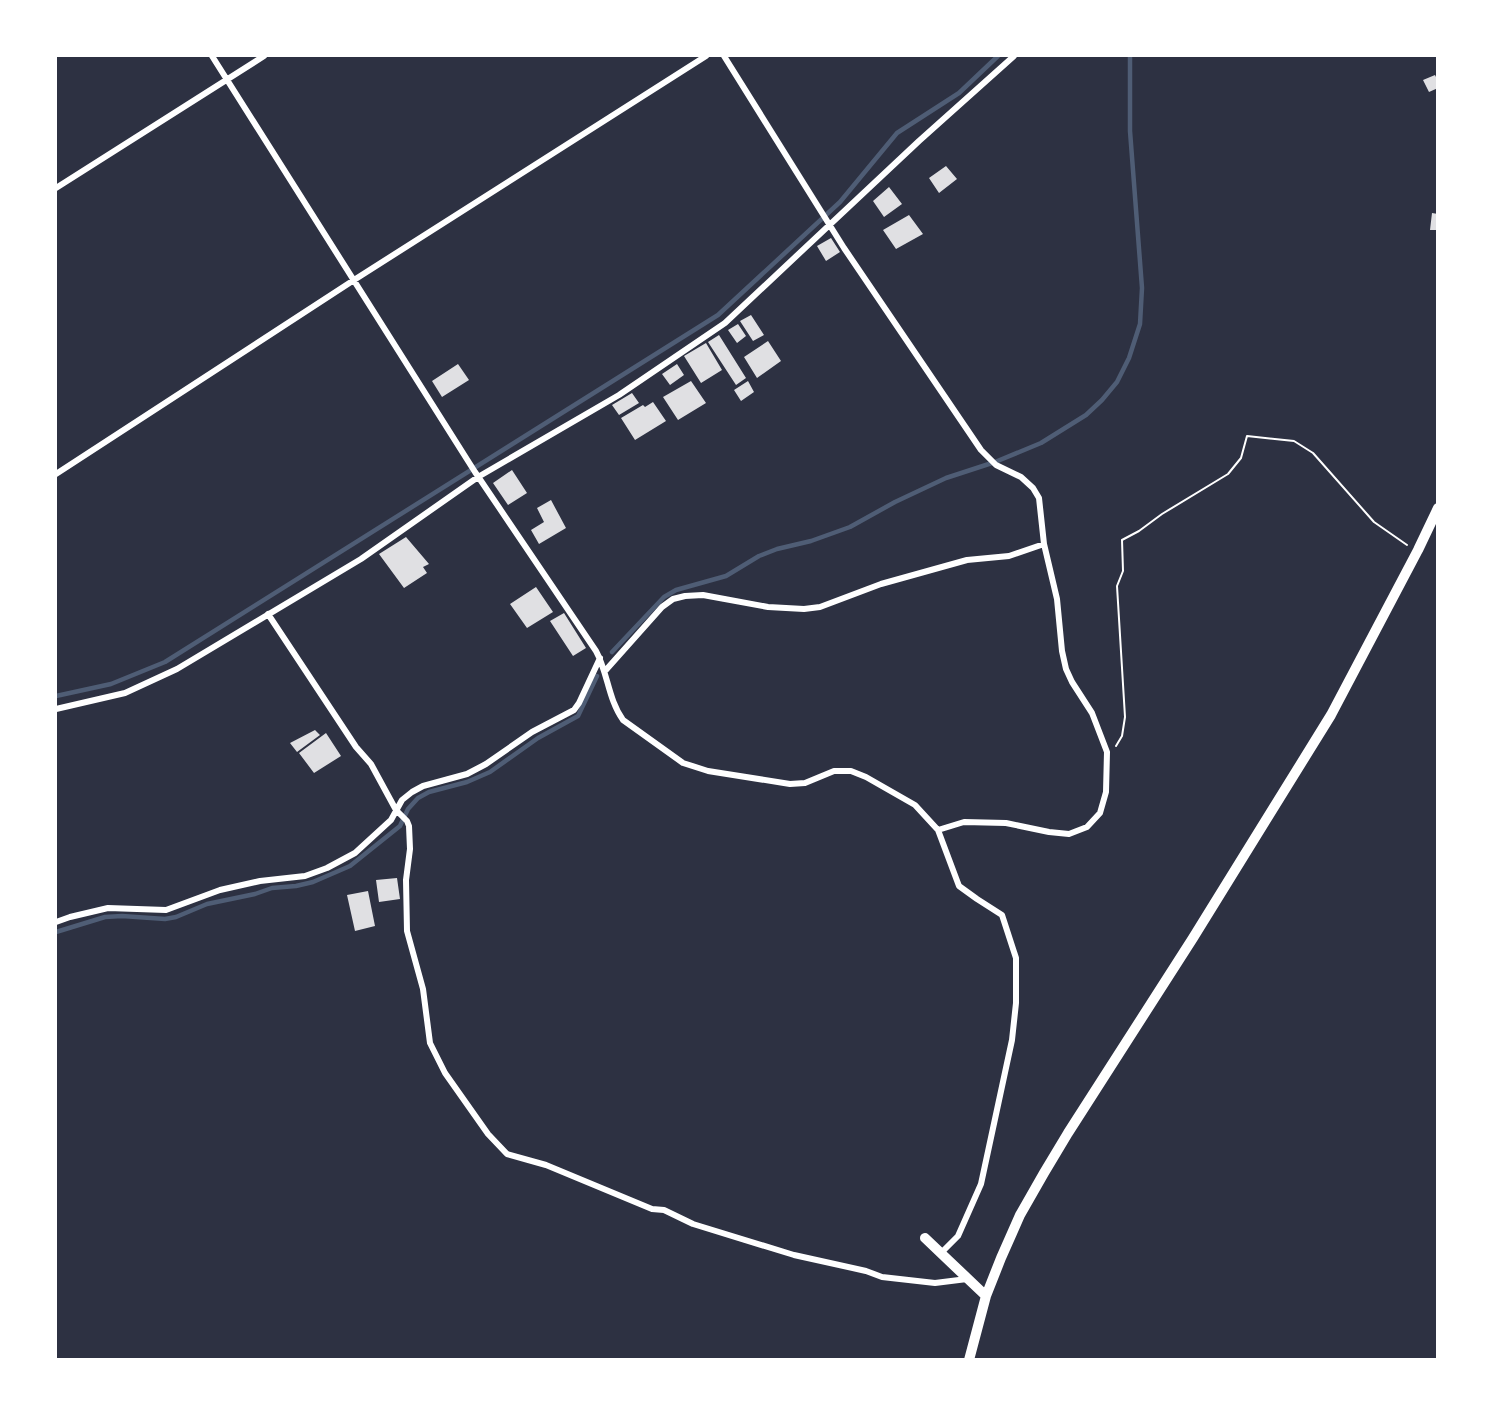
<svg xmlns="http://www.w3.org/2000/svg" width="1493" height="1415" font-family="'Asap Condensed',sans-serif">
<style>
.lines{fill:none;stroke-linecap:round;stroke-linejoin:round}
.stream{stroke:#4f5d75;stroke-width:4.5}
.building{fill:#e0e0e3}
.path{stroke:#fff;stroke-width:2}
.minor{stroke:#fff;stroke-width:6}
.tertiary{stroke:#fff;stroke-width:10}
</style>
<rect width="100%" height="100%" fill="#2d3142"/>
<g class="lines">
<path class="stream" d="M612,652l52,-55 12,-7 50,-14 33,-20 18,-7 34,-8 39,-14 45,-25 51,-24 49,-16 46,-19 45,-28 16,-15 15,-18 12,-24 11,-34 2,-36 -12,-157v-75
M56,696l55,-12 54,-22 553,-347 122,-113 57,-69 62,-40 39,-37
M56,932l49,-15 17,-1 43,3 11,-2 31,-13 48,-10 17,-6 24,-2 17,-4 37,-16 50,-40 8,-17 10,-11 11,-6 38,-10 23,-10 48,-34 40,-22 19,-40"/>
</g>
<path class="building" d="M1435,75l3,6v7l-9,4 -6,-12z
M946,166l11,13 -18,14 -10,-15z
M889,187l13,17 -18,13 -11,-16z
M1432,213l6,1v16h-8z
M909,215l14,19 -27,15 -13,-19z
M831,238l9,14 -14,9 -9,-15z
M751,315l13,20 -11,6 -13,-20z
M738,324l8,12 -9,7 -9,-13z
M719,335l27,43 -10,7 -28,-43z
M768,341l13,20 -24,17 -13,-21z
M706,343l16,27 -21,13 -17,-27z
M458,364l11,16 -27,17 -10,-16z
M677,364l7,11 -14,10 -8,-11z
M691,381l15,22 -28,17 -15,-23z
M748,381l6,11 -13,9 -7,-11z
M632,393l7,10 -20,12 -7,-10z
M653,402l13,19 -31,19 -14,-22 22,-13 2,2z
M512,470l15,23 -19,12 -15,-22z
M551,500l15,28 -27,16 -8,-14 13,-8 -7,-14z
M406,537l23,27 -6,3 4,6 -23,15 -25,-34z
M536,587l17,25 -26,16 -17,-24z
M564,613l22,35 -13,8 -23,-35z
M315,730l5,5 -23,17 -7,-9z
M326,733l15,23 -27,17 -15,-20z
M397,878l3,21 -21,3 -3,-22z
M368,891l7,35 -20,5 -8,-36z"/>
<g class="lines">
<path class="path" d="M1116,746l6,-10 3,-19 -8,-131 6,-15 -1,-31 17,-9 23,-17 66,-40 13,-16 6,-22 47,5 19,12 61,69 33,23"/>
<path class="minor" d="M212,56l263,416 121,179c12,22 12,48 27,69l60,43 25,8 82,13 15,-1 29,-12h17l15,6 49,28 23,25 21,56 18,13 25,16 14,43v45l-4,37 -31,144 -23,52 -17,17
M724,56l120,192 137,202 15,15 25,12 12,11 6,10 5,46 13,55 5,52 4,18 6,13 20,31 15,39 -1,40 -6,21 -13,14 -18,7 -20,-2 -43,-9 -42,-1 -26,8
M56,188l208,-132
M56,474l298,-194 352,-224
M268,614l88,133 15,17 25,46 11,11 2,5 1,23 -4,31 1,51 16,58 7,54 15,30 43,61 19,20 39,11 106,44 12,1 29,14 101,31 72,16 16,6 53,6 32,-4
M605,671l57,-64 11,-8 12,-3 18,-1 65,12 36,2 16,-2 61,-23 86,-24 42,-4 35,-12
M56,709l69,-16 52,-24 184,-110 117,-82 141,-82 106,-72 194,-182 95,-85
M56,922l14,-5 38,-9 58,2 54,-20 40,-9 45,-5 22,-8 28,-15 36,-33 11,-20 10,-8 11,-6 44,-12 19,-10 46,-32 42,-22 5,-7 21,-45"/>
<path class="tertiary" d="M925,1238l61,58
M969,1360l17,-64 15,-38 19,-43 24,-42 24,-40 125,-195 138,-223 87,-165 20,-42"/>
</g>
<rect width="1493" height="1415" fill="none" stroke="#ffffff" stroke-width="114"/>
</svg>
